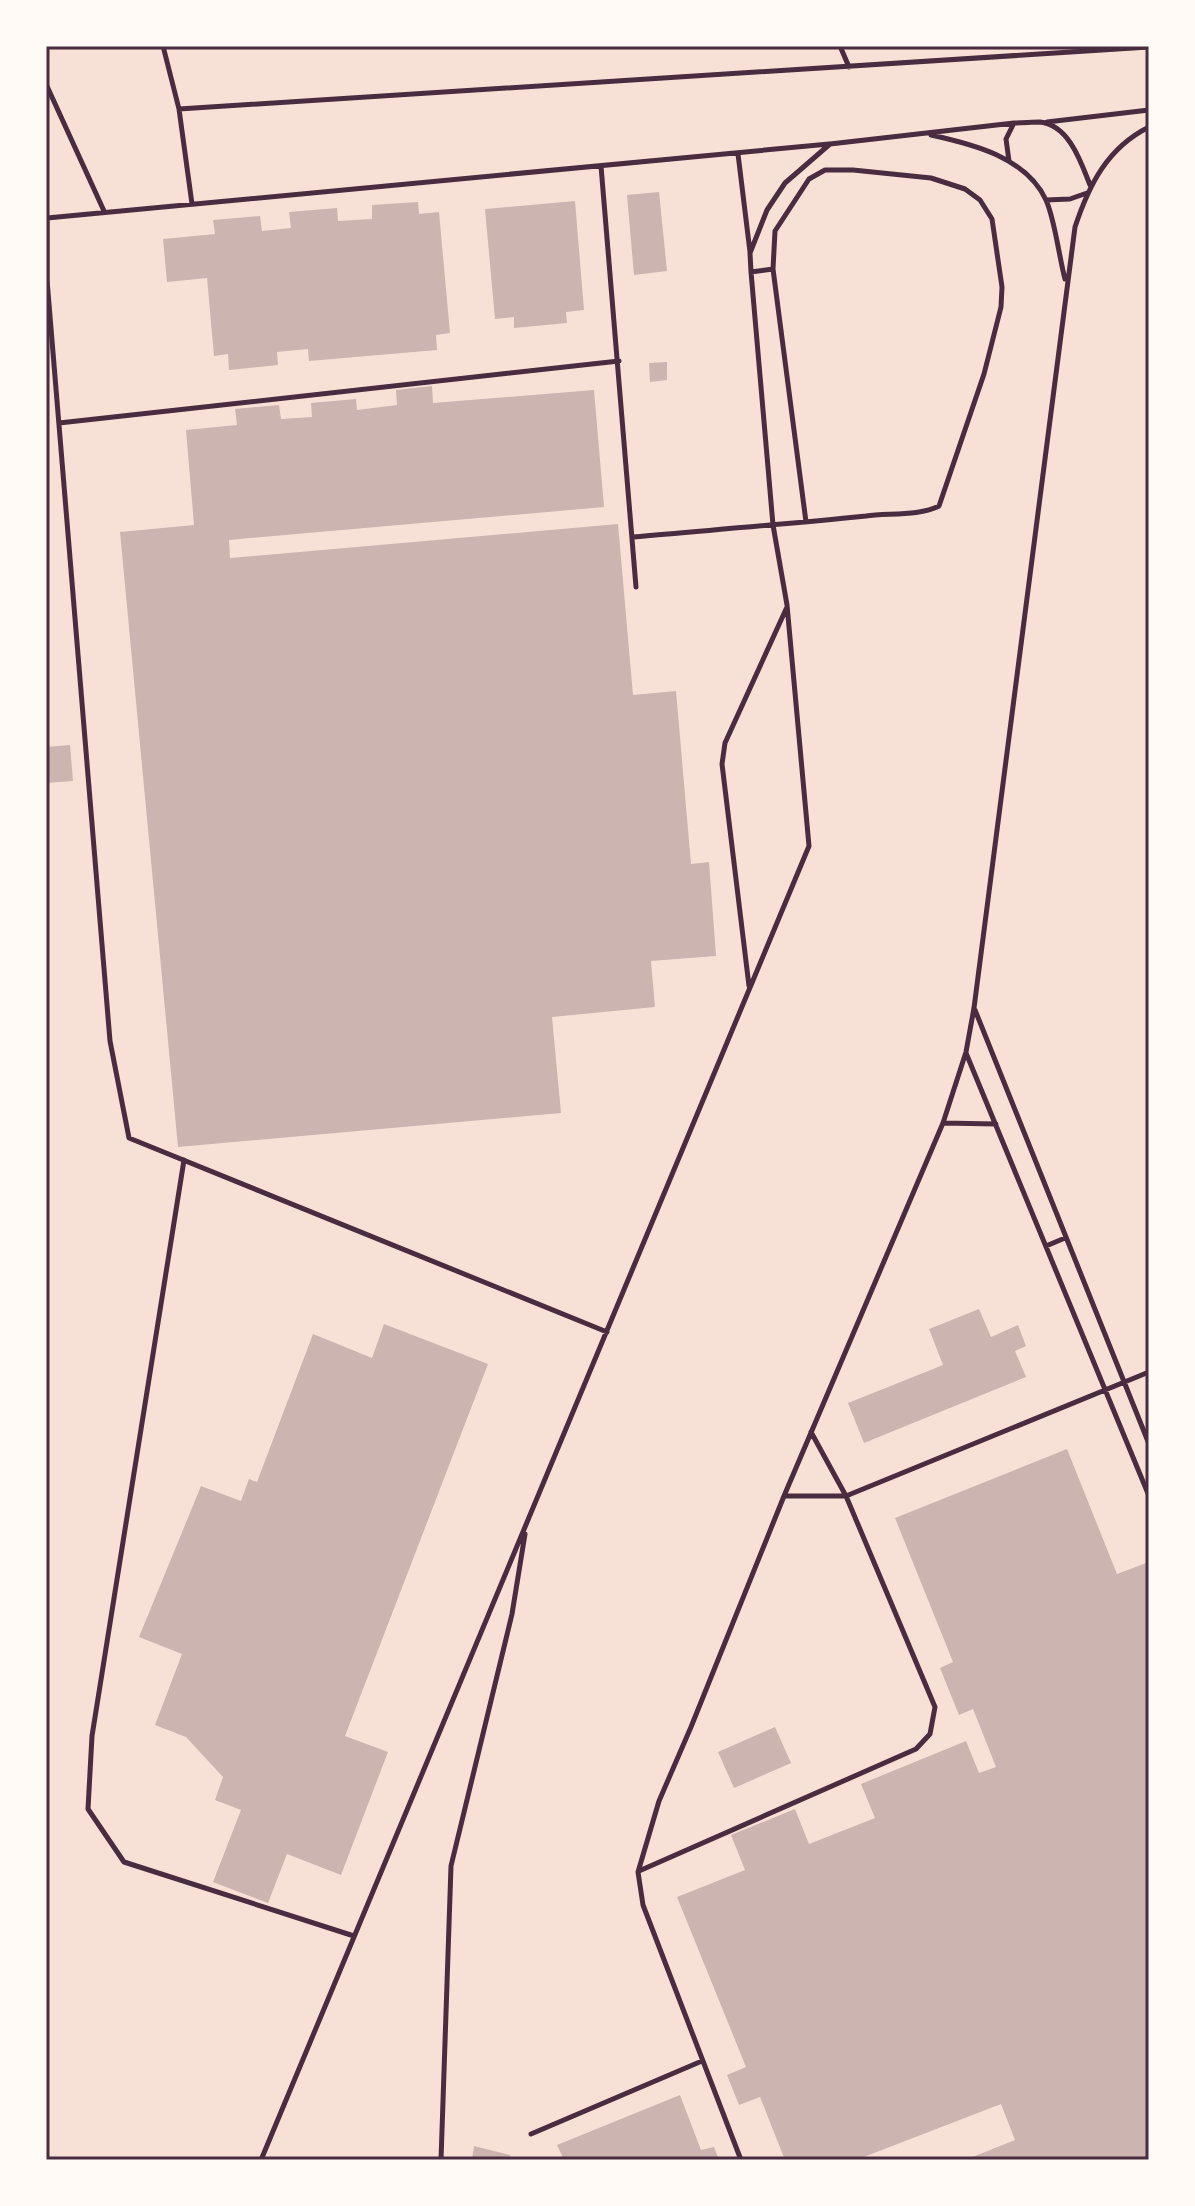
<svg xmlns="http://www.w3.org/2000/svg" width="1195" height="2206" font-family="Rubik,sans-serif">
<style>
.building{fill:#ccb4b1}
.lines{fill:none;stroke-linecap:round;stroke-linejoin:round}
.service{stroke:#4a2c40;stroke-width:5}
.neatline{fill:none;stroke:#4a2c40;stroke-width:3}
</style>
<rect width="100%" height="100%" fill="#f7e1d7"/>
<path class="building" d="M659,192l8,79 -33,4 -7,-80z
M575,201l9,109 -18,2 1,11 -53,5v-11l-19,2 -10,-110z
M418,202l1,12 20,-2 11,121 -14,2 1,15 -128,11 -1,-12 -31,3 1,13 -49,5 -1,-16 -14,2 -7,-78 -40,4 -4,-43 52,-5 -2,-14 47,-4 2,15 29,-3 -2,-16 48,-4 1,13 34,-2v-14z
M667,362v18l-17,2 -1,-19z
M432,386l1,17 161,-13 10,117 -375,33 1,18 388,-34 15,171 43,-4 15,173 18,-2 7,94 -65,5 4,46 -103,10 9,96 -383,34 -58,-615 74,-7 -8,-95 51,-5 -2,-16 44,-4 2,14 31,-2 -1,-14 45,-4 1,11 40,-5 -1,-15z
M70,745l3,36 -27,2v-36z
M979,1309l12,28 27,-12 8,21 -11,5 11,26 -162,66 -16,-40 95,-38 -14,-36z
M384,1324l104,40 -143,372 43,16 -47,123 -54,-21 -19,49 -55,-21 28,-72 -26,-10 8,-23 -37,-40 -31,-12 27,-71 -43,-17 62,-151 40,15 8,-22 8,3 56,-148 59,24z
M1067,1449l50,125 32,-12v598h-184l50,-20 -14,-36 -145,56h-71l-25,-63 -21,8 -12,-30 19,-8 -69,-170 68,-27 -14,-35 64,-26 14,35 66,-26 -14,-34 105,-43 13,32 17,-6 -23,-58 -14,6 -19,-47 13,-6 -58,-144z
M775,1727l16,36 -57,25 -16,-36z
M680,2095l21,55 13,-3 5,13h-155l-7,-15z
M474,2146l36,9 -1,5h-37z"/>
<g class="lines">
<path class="service" d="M163,46l16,63 13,95
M840,46l9,21
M46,84l58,127
M179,109l970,-62
M1047,122l102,-12
M931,135c41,9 95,22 115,65 9,20 13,57 19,79
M738,154l12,98
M1009,161l-3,-22 8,-16
M601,166l35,421
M1046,200l24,-1 17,-6
M751,272l22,-3
M59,423l560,-62
M633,537c78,-7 156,-13 233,-21 22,-3 54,0 73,-10l45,-132 17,-67 1,-20 -10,-68 -12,-19 -15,-11 -34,-11 -78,-8h-28l-16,9 -34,52 -2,38 33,253
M749,986l-27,-222 3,-21 62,-136
M975,1010l174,434
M966,1053l183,443
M943,1123l53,1
M184,1160l-92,576 -4,73 36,53 230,74
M1046,1246l19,-8
M607,1332l-478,-194 -19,-97 -63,-761v-62l782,-74
M784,1496h62l303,-124
M639,1871l277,-122 14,-15 5,-27 -89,-211 -35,-64
M531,2134l171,-73
M261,2160l548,-1314 -22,-241 -14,-80 -22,-253 -1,-19 17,-43 18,-27 45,-39 184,-21c9,0 18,-1 26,-1 29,3 41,40 50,63
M441,2160l10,-294 61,-252 13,-80
M741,2160l-98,-255 -5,-33 21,-71 32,-74 93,-231 159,-373 23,-71 8,-44 101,-781c14,-42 32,-79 74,-100"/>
</g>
<rect width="1195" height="2206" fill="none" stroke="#fffaf5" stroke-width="96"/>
<rect x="48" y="48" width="1099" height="2110" class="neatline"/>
</svg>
